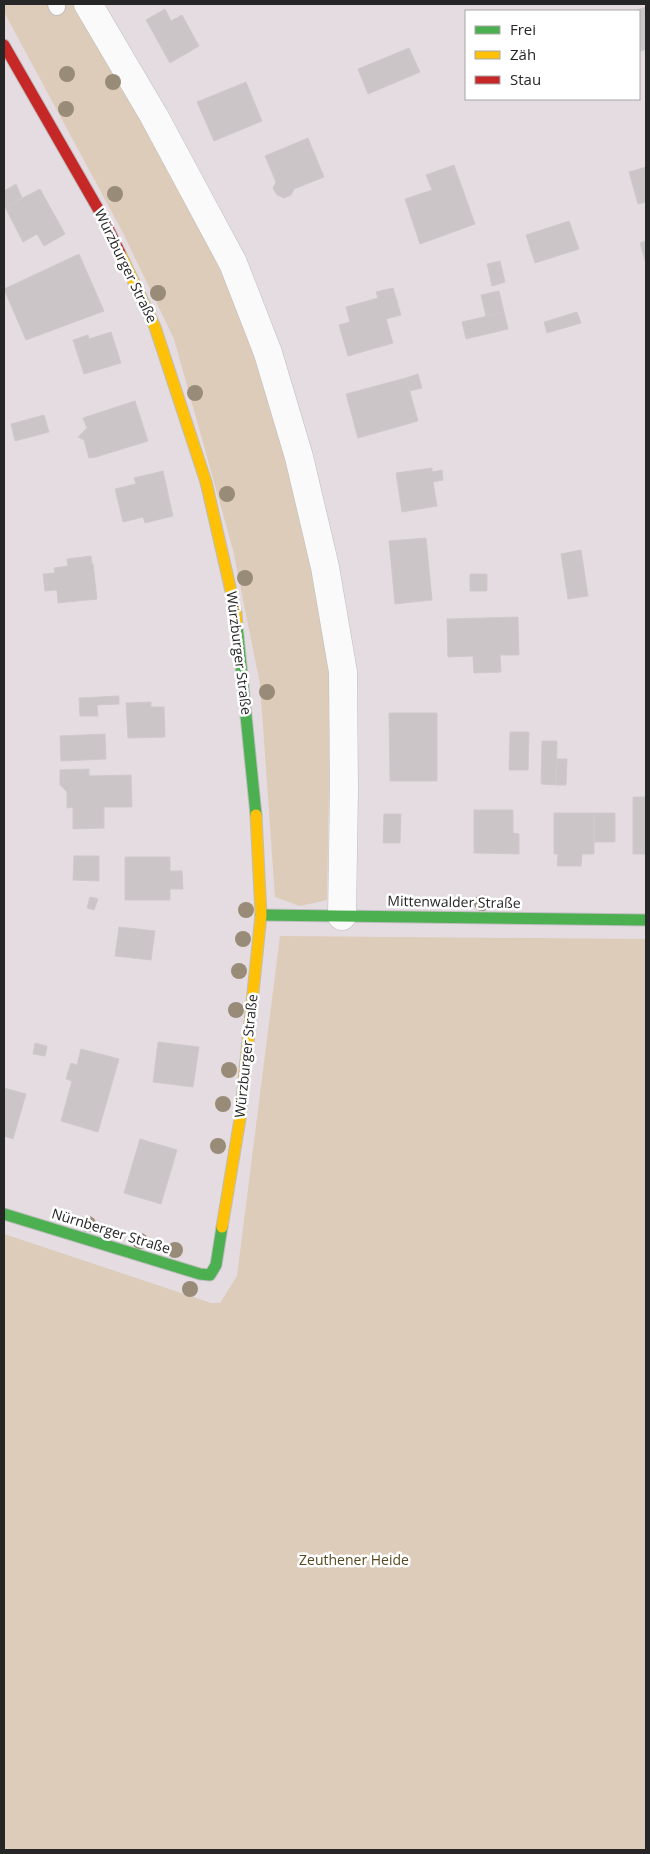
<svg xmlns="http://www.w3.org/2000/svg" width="650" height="1854" font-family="'Open Sans',sans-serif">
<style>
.green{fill:#deccba}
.building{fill:#cbc5c8;stroke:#cfc9cc}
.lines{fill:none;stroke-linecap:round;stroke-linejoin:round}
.lane-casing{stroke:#bebdbf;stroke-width:18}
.street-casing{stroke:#bebdbf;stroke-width:29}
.fast-casing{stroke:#bebdbf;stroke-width:13}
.slow-casing{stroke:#bebdbf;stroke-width:13}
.jam-casing{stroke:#bebdbf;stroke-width:13}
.lane{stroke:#fbfafa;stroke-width:16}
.street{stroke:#fbfafa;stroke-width:28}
.fast{stroke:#4caf50;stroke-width:11}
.slow{stroke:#ffc107;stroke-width:11}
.jam{stroke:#c62828;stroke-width:11}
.tree{fill:#988b77}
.labels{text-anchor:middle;stroke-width:5;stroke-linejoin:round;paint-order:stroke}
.street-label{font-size:14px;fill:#262626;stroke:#fff}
.park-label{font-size:14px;fill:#594920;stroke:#fff}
</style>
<rect width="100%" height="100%" fill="#e4dce1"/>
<path class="green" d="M4,4h71l110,189 54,118 39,121 32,121 21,124 -4,223 -27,6 -25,-9 -15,-213 -27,-134 -59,-211 -52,-108 -118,-219z
M280,936l366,3v911h-642v-616l207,69h9l17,-27z"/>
<path class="building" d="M646,7v42l-7,3v-41h-5z
M165,9l6,12 11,-6 17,31 -29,17 -24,-43z
M409,48l11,24 -52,22 -10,-25z
M246,82l16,39 -48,20 -17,-39z
M308,138l16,39 -30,12 -3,6 -7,3 -7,-3 -4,-7 3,-6 -11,-26z
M454,165l21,59 -55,20 -15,-45 27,-9 -6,-15z
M646,167v35l-8,2 -9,-32z
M16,184l6,14 -17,9 -1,-16z
M40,189l25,45 -21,12 -7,-12 -14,8 -18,-35z
M569,221l10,28 -44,14 -9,-28z
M646,241v23l-6,-21z
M79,254l25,57 -78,29 -22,-51z
M500,261l5,21 -13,4 -5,-22z
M393,288l8,27 -15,4 7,24 -45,13 -9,-31 11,-3 -4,-15 32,-9 -2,-6z
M499,291l5,21 -18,4 -5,-21z
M504,312l4,17 -42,10 -4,-17z
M577,312l4,11 -34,10 -3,-11z
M111,332l10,31 -37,11 -11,-34 15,-5 1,4z
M418,374l4,14 -13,3 -3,-13z
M406,378l12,43 -60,17 -12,-44z
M135,401l13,40 -52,16 -7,1 -5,-18 -6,-3 9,-9 -4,-10z
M44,415l5,17 -34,9 -4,-17z
M432,468v4l10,-2 1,10 -10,2 4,24 -35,6 -6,-39z
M163,471l10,45 -28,7 -2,-6 -20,5 -8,-33 21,-5 -2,-6z
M426,538l6,62 -37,4 -6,-63z
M581,550l7,46 -20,3 -7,-45z
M91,556l1,8h1l4,35 -39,4 -1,-13 -12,1 -2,-17 12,-1 -1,-5 14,-2 -1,-7z
M470,574h17v17h-17z
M518,617l1,38h-19l1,17 -27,1 -1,-17 -25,1 -1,-38z
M119,696v8l-22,1 1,11h-18l-1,-18z
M151,702v5h13l1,30 -37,1 -2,-35z
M389,713h48v68h-47z
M510,732h19l-1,38h-19z
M105,734l1,25 -45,2 -1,-25z
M542,741h15l-1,44 -15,-1z
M557,759h10l-1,26h-10z
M89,769v7l42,-1 1,32h-28v21l-31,1v-22l-6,1v-16l-7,-7v-15z
M633,797h13v57h-13z
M474,810h39v23l6,1v20l-45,-1z
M554,813h40v41h-12l-1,12h-24l1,-12h-4z
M594,813h21v29h-21z
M384,814h17l-1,29h-17z
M74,856h25v25l-26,-1z
M125,857h45v14h12l1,18h-13v11h-45z
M90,897l8,2 -4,11 -7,-2z
M119,927l36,4 -4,29 -36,-4z
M158,1042l41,5 -6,40 -40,-5z
M35,1043l12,3 -2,10 -12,-2z
M81,1049l38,10 -21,73 -37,-11 11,-40 -6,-2 5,-16 6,2z
M4,1088l22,6 -13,45 -9,-3z
M140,1139l37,11 -16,54 -37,-11z"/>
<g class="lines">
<defs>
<path id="lane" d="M56,4l1,3"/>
<path id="street" d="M88,4l66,112 79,147 35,90 31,104 26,110 18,105 1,118 -2,126"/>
<path id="fast" d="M237,626l19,189
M261,915l385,5
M4,1214l196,60 10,1 6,-10 6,-38"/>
<path id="slow" d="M120,253l35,74 51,155 30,131 1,13
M222,1227l18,-108 21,-204 -5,-100"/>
<path id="jam" d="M4,45l97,169 19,39"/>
</defs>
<use href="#lane" class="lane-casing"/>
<use href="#street" class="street-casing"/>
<use href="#fast" class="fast-casing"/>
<use href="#slow" class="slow-casing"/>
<use href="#jam" class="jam-casing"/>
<use href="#lane" class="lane"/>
<use href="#street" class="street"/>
<use href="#fast" class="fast"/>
<use href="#slow" class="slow"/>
<use href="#jam" class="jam"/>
</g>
<g class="tree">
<circle cx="67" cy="74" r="8"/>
<circle cx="113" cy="82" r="8"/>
<circle cx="66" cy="109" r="8"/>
<circle cx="115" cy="194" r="8"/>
<circle cx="158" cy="293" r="8"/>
<circle cx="195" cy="393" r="8"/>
<circle cx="227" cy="494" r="8"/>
<circle cx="245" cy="578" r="8"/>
<circle cx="267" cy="692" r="8"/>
<circle cx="482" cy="903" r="8"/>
<circle cx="246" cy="910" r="8"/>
<circle cx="243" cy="939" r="8"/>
<circle cx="239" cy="971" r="8"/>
<circle cx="236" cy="1010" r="8"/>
<circle cx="229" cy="1070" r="8"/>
<circle cx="223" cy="1104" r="8"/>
<circle cx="218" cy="1146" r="8"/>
<circle cx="88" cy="1224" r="8"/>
<circle cx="140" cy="1241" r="8"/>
<circle cx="175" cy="1250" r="8"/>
<circle cx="190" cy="1289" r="8"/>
</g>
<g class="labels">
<g class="street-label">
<text transform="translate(126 266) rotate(64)" y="5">Würzburger Straße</text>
<text transform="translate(239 653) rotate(83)" y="5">Würzburger Straße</text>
<text transform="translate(454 902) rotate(1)" y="5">Mittenwalder Straße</text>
<text transform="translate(246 1056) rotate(-84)" y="5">Würzburger Straße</text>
<text transform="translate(111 1231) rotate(17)" y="5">Nürnberger Straße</text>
</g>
<g class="park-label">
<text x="354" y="1565">Zeuthener Heide</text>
</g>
</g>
<rect width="650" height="1854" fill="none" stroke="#262626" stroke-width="10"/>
<rect x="465" y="10" width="175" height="90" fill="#ffffff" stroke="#a8a8a8"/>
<rect x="475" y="26" width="25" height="8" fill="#4caf50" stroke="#a8a8a8"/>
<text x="510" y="35" font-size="15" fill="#262626">Frei</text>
<rect x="475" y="51" width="25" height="8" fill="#ffc107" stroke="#a8a8a8"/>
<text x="510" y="60" font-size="15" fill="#262626">Zäh</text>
<rect x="475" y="76" width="25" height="8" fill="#c62828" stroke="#a8a8a8"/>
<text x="510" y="85" font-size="15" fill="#262626">Stau</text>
</svg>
